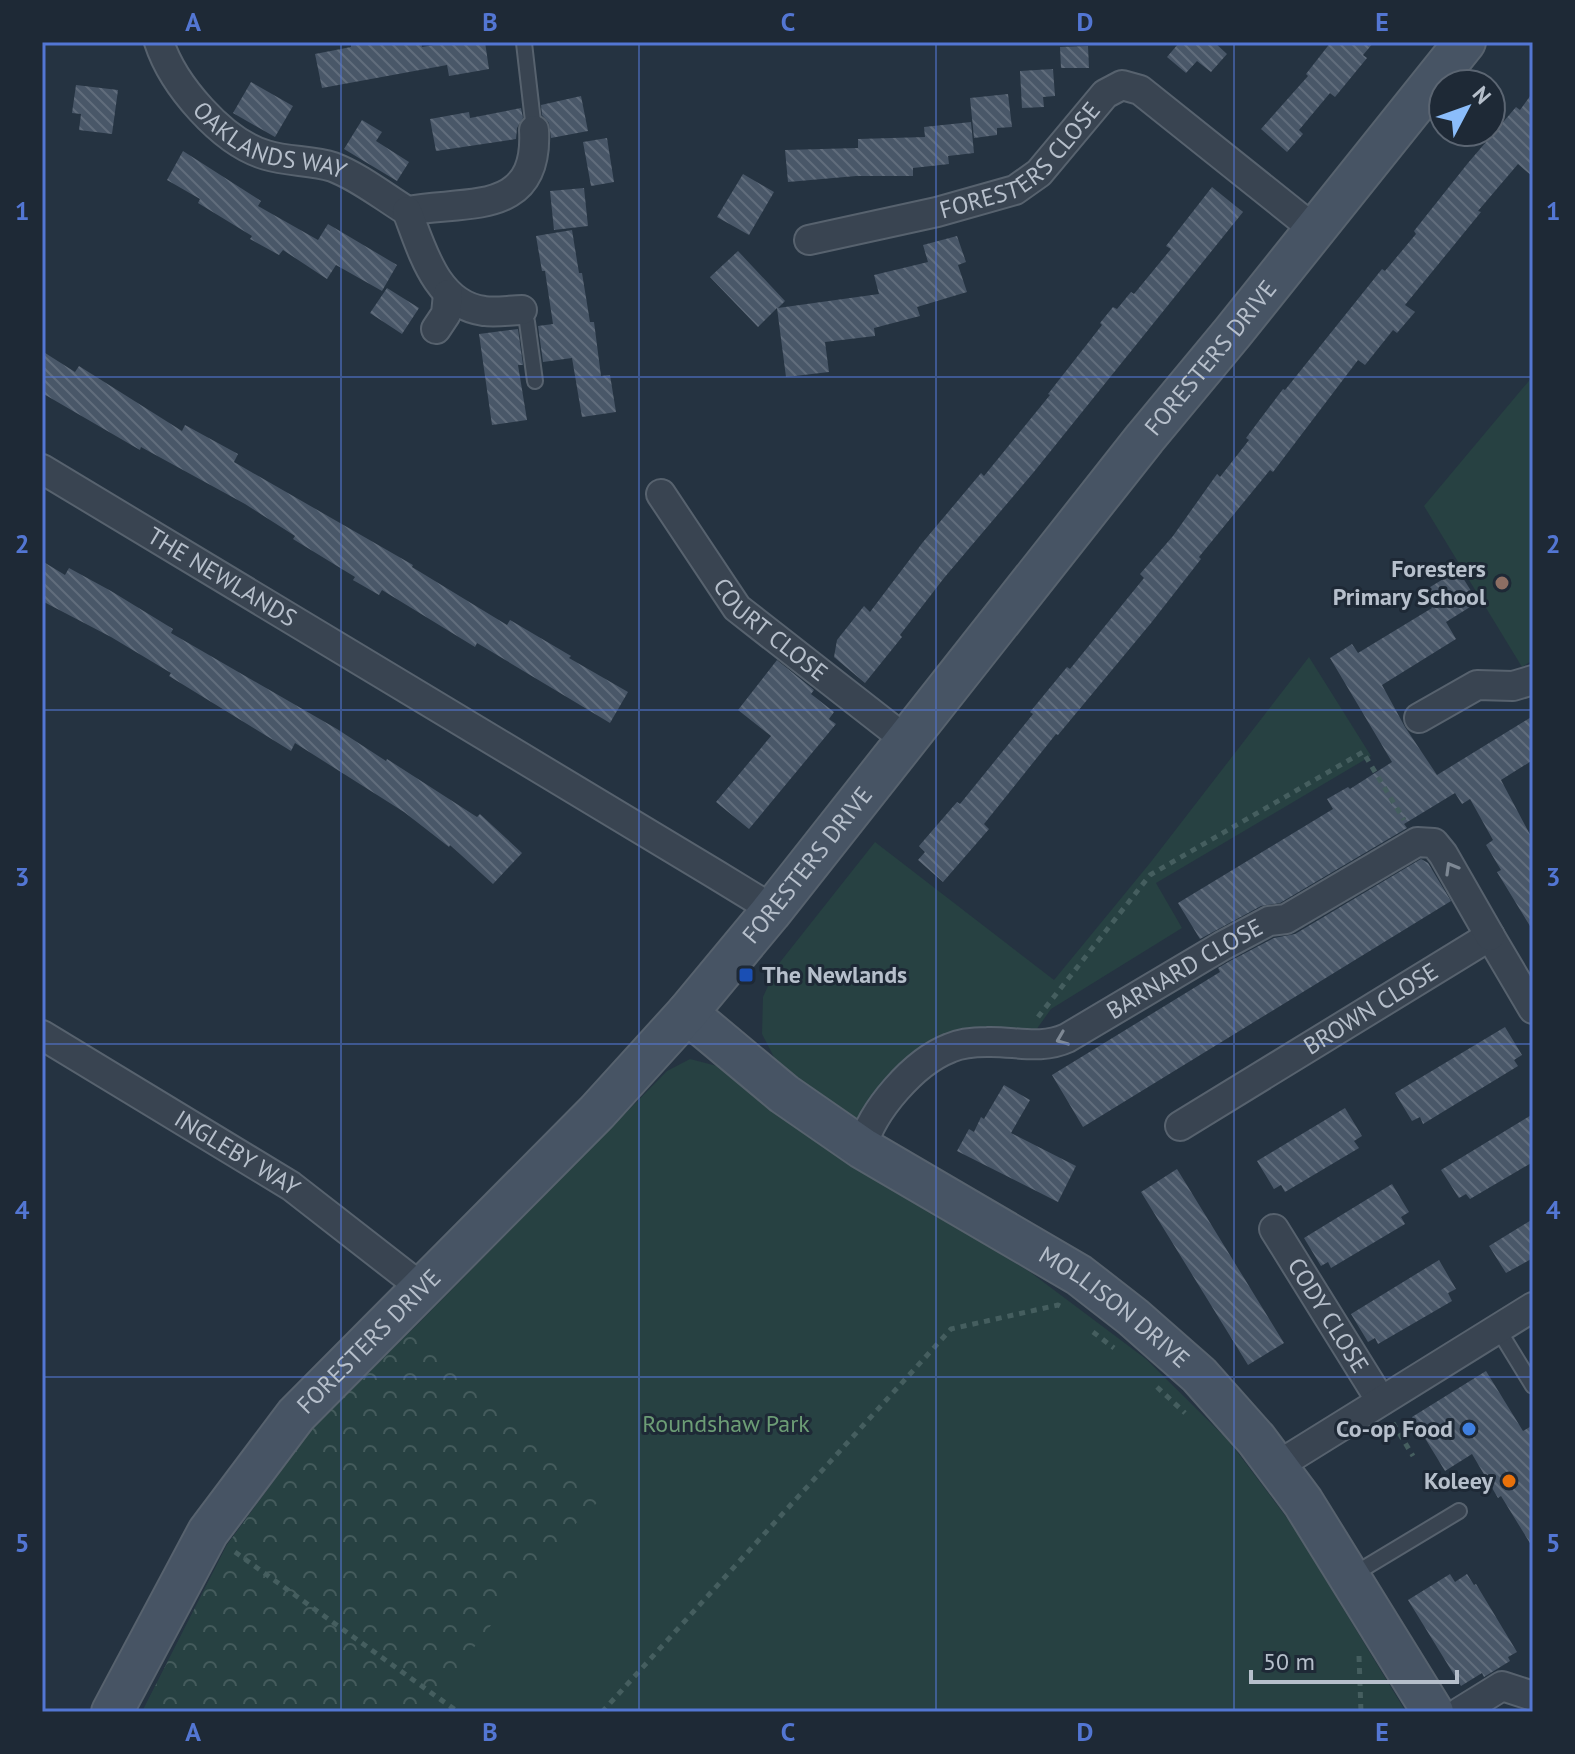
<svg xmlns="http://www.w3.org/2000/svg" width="1575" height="1754" font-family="'PT Sans',sans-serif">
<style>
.green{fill:#274142}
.forest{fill:url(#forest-crowns)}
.building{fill:url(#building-back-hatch)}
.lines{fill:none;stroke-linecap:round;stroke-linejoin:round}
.lane-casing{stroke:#57626e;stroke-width:18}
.street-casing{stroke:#57626e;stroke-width:32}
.secondary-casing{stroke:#57626e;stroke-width:44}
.path{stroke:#455e5f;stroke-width:5;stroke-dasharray:6 6;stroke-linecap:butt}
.lane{stroke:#394451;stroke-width:14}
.street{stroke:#394451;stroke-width:28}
.secondary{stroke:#475464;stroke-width:40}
.oneway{stroke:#7e8894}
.grid{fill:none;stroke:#5376d3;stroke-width:2;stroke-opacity:0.55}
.education-dot{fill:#8d6e63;stroke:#1e2936;stroke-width:3}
.transit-dot{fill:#1a4fb4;stroke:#1e2936;stroke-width:3}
.shop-dot{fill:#3f7fe0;stroke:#1e2936;stroke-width:3}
.food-dot{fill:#e8710a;stroke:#1e2936;stroke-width:3}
.labels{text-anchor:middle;stroke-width:6;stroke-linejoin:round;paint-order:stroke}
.street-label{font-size:24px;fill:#b6bfcb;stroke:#1e2936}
.poi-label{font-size:24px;font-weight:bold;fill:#b6bfcb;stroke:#1e2936;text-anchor:end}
.park-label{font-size:24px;fill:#6c9d75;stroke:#1e2936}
.neatline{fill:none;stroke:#5376d3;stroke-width:3}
.grid-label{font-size:26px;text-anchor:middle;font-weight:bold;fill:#5376d3}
</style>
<defs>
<pattern id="forest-crowns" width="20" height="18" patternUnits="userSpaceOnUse" patternTransform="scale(2)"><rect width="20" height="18" fill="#274142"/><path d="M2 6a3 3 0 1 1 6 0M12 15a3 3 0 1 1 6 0" fill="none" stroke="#445b5c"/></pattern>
<pattern id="building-back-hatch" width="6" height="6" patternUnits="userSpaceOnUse" patternTransform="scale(2)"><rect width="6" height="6" fill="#495768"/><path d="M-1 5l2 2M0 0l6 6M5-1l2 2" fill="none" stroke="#616d7c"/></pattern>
</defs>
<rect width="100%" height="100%" fill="#253341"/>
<path class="green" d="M1533,376v284l-11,7 -98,-161z
M1309,657l62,99 -215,127 26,45 -131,81 -15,21c-40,-3 -86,-1 -119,25 -19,14 -45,50 -63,69l-78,-63 -14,-27 1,-37 14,-31 98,-124 179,138 96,-117z
M690,1059l31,8 101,78 208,127 116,87 83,82 64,85 113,186h-1264l85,-167 85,-116 101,-100 254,-258z"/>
<path class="forest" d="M413,1329l194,164 -62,61 -120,158h-283l85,-167 85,-116z"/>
<path class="building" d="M351,42h70l1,5 29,-5h34l4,27 -40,7 -2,-11 -125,23 -7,-34 36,-7z
M1176,42h38l13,12 -16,18 -14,-11 -11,12 -19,-16 11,-13z
M1331,42h43l-11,13 4,3 -32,39 -5,-4 -31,37 4,4 -16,18 -26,-23 47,-53 -2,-2z
M1088,46l1,22h-28l-1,-21z
M1053,69l2,27 -12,1 1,10 -22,1 -2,-37z
M251,82l42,24 -18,31 -42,-24z
M76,85l42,5 -6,44 -33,-4 2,-16 -9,-1z
M1533,92v85l-15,-13 -40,47 3,1 -76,93 10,7 -18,21 -4,-3 -28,35 -7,-5 -85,112 -3,-2 -71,87 2,2 -50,64 -93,112 -2,-1 -72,90 5,5 -46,53 -25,-22 7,-8 -6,-6 38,-44 3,2 73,-90 -3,-2 37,-45 3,2 74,-91 -4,-4 33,-38 44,-62 3,3 29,-37 -3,-2 37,-49 2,1 97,-121 3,2 31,-37 -2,-3 54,-68 48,-56 4,3z
M1008,94l4,33 -15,1v7l-23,3 -4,-40z
M581,96l7,35 -37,7 -2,-15 -7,-8 -1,-10z
M521,108l2,10 -6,10 -1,11 -80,12 -6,-32 39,-7 1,6z
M362,120l20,12 -6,9 33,21 -12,19 -53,-32z
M971,122l3,31 -26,3 1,8 -36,4v8h-57l-68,6 -3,-32 73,-2v-9l67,-2 -1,-10z
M607,138l7,44 -23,4 -8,-44z
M183,151l78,50 -3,5 60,34 10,-16 69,41 -15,26 -46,-26 -9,14 -44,-29 -4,5 -29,-16 2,-3 -54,-33 2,-4 -33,-19z
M743,174l31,18 -25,43 -32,-18z
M1212,187l31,25 -210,261 -89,105 -44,57 2,2 -37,46 -31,-26 3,-17 27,-34 6,6 53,-70 58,-69 3,3 66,-81 -2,-1 54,-69 -2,-2 13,-16 4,2 14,-17 3,2 37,-45 -5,-3z
M584,188l4,38 -34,4 -4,-39z
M572,230l7,43h3l8,49h4l7,54 9,-1 6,37 -34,5 -10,-59 -29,4 -5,-36 15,-2 -8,-53h-3l-6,-35z
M957,236l9,26 -8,3 9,27 -50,15 3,9 -46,12 1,8 -50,6 4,30 -43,5 -9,-69 -19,19 -48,-50 28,-26 47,50 -7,7 101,-14 -5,-19 54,-13 -5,-17z
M387,288l32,20 -17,26 -32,-21z
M518,329l5,36h-5l9,55 -35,5 -13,-91z
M42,351l33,21 4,-6 103,65 3,-6 53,29 -4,8 179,103 -1,2 95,58 3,-5 61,36 -2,2 59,34 -18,31 -133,-80 -2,4 -93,-57 -3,5 -26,-15 2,-3 -62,-38 2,-3 -50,-32 -104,-57 -1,3 -98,-57z
M42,561l23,14 4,-7 42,23 62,38 -2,4 166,96 49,32 1,-2 90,58 3,-3 42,39 -29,31 -43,-39 -1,2 -45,-35 -109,-69 -4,8 -122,-75 2,-3 -60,-36 -69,-36z
M1458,570l20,32 -32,20 10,17 -74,46 23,42 32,48 96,-59v44l-32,20 32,60v91l-36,-59 4,-2 -15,-25 7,-5 -23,-41 -8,5 -7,-11 -51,31 3,4 -127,75 -19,3 -61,33 -22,-36 155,-94 -6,-10 21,-12 2,2 42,-27 -62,-104 22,-14 6,9 74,-45 -10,-16z
M777,660l37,30 -3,4 23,18 -5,7 7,5 -87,105 -33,-27 55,-66 -33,-26z
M1421,859l7,4 23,38 -368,226 -31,-52 168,-103 -2,-4 12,-7 44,-23 21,-4z
M1505,1027l17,28 -8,5 4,6 -95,58 -3,-7 -8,4 -17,-28z
M1004,1085l26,15 -19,33 65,33 -18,36 -101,-51 12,-22 5,3 7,-15 3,2z
M1345,1108l17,28 -8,5 5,7 -74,44 -4,-7 -7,4 -17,-28z
M1533,1114v48l-63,37 -4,-5 -7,4 -18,-28z
M1177,1169l107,174 -36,22 -107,-173z
M1392,1184l17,28 -8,5 4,7 -74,44 -3,-6 -7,4 -17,-28z
M1533,1219v39l-27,15 -17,-27z
M1439,1260l17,29 -8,4 4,8 -74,43 -3,-6 -7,4 -17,-28z
M1486,1371l37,60 10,-6v123l-32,-52 -3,2 -26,-44 -27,17 -33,-54z
M1450,1574l5,8 12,-8 7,11 2,-1 41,68 -9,5 2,4 -26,16 -2,-4 -21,13 -53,-86z"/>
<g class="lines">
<defs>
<path id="lane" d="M524,43l10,87
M522,310l5,12 8,59
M1498,1329l35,57
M1351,1576l108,-65"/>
<g id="street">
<path id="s1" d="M159,42c14,43 63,100 107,113 22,7 46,5 67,12 26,10 50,29 74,44 60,-11 132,6 127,-81"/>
<path d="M407,211c15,38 29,94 77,100 12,2 26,-1 38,-1"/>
<path id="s2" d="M809,240l128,-28 78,-22 24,-17 66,-79 17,-9 18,5 175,140"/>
<path d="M436,329l10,-15 2,-20"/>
<path id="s3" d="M42,469l673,405 41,25 14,14"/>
<path id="s4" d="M661,494l76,114 169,132"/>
<path d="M1419,718l58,-33 36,1 20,-6"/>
<path id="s5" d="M42,1035l249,151 131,102"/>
<path id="s6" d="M1180,1126l310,-190 43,73"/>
<path id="s7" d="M862,1148c10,-38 52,-86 88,-100 11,-5 25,-6 37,-6 27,-1 54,8 80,-4l155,-92 47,-25 17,-2 131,-77 17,1 9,11 47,82"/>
<path id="s8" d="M1274,1229l107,172"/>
<path d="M1277,1466l256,-159"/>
<path d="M1460,1712l42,-26 31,10"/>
</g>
<g id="secondary">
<path id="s9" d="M687,1013l97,81 78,54 217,127 54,42 66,58 57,64 47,63 130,210"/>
<path id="s10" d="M112,1712l96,-180 88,-117 301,-303 90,-99 83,-100 375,-475 88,-106 232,-290"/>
</g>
</defs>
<use href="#lane" class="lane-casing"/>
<use href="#street" class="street-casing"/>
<use href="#secondary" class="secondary-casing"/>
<path class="path" d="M1038,1017l112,-142 213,-123 41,68
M1093,1332l21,16
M1157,1387l28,26
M1393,1423l20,33
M235,1552l223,160
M1359,1656l2,56
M602,1712l349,-383 107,-24 2,1"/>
<use href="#lane" class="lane"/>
<use href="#street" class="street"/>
<use href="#secondary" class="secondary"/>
</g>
<defs><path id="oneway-chevron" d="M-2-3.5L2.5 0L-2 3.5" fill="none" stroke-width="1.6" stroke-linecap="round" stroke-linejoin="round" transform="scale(2)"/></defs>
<g class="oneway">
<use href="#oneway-chevron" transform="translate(1451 868) rotate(-120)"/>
<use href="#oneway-chevron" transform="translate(1062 1039) rotate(158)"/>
</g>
<path class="grid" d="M341,42v1670M639,42v1670M936,42v1670M1234,42v1670M42,377h1491M42,710h1491M42,1044h1491M42,1377h1491"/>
<circle class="education-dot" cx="1502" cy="583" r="8"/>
<rect class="transit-dot" x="738" y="967" width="16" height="16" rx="4"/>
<circle class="shop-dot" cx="1469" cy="1429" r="8"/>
<circle class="food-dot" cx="1509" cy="1481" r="8"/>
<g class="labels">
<g class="street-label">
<text dy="8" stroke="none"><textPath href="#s1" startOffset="158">OAKLANDS WAY</textPath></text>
<text dy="8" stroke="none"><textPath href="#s2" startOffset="232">FORESTERS CLOSE</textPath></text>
<text dy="8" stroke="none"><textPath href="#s10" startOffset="1750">FORESTERS DRIVE</textPath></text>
<text dy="8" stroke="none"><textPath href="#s3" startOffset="210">THE NEWLANDS</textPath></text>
<text dy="8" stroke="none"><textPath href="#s4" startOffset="176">COURT CLOSE</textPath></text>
<text dy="8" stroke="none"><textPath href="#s10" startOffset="1102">FORESTERS DRIVE</textPath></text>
<text dy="8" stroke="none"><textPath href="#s7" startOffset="392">BARNARD CLOSE</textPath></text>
<text dy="8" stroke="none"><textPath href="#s6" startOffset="224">BROWN CLOSE</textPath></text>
<text dy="8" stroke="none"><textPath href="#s5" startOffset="228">INGLEBY WAY</textPath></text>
<text dy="8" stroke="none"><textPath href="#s9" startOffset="520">MOLLISON DRIVE</textPath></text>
<text dy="8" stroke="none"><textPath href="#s8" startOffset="102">CODY CLOSE</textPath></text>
<text dy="8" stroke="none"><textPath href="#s10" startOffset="454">FORESTERS DRIVE</textPath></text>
</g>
<g class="poi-label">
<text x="1486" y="577">Foresters<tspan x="1486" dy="28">Primary School</tspan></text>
<text x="762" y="983" text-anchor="start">The Newlands</text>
<text x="1453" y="1437">Co-op Food</text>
<text x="1493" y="1489">Koleey</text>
</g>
<g class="park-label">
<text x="726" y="1432">Roundshaw Park</text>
</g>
</g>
<rect width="1575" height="1754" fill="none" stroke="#1e2936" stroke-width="88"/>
<g transform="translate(1467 108) rotate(49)"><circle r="38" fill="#1e2936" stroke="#5b6572" stroke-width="2"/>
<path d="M0-6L14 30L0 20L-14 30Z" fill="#8bbdfb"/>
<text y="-12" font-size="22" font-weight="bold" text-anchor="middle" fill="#b6bfcb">N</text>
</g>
<path d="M1251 1670v12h206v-12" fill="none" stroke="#b6bfcb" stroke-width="4"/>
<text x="1263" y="1670" font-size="24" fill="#b6bfcb" stroke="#1e2936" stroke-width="6" paint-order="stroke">50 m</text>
<rect x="44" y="44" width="1487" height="1666" class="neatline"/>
<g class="grid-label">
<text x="193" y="31">A</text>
<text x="490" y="31">B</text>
<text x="788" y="31">C</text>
<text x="1085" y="31">D</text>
<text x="1382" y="31">E</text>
<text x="22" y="220">1</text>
<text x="1553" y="220">1</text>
<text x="22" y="553">2</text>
<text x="1553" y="553">2</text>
<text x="22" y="886">3</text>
<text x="1553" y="886">3</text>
<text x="22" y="1219">4</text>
<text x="1553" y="1219">4</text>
<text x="22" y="1552">5</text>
<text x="1553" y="1552">5</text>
<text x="193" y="1741">A</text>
<text x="490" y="1741">B</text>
<text x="788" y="1741">C</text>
<text x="1085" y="1741">D</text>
<text x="1382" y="1741">E</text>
</g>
</svg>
